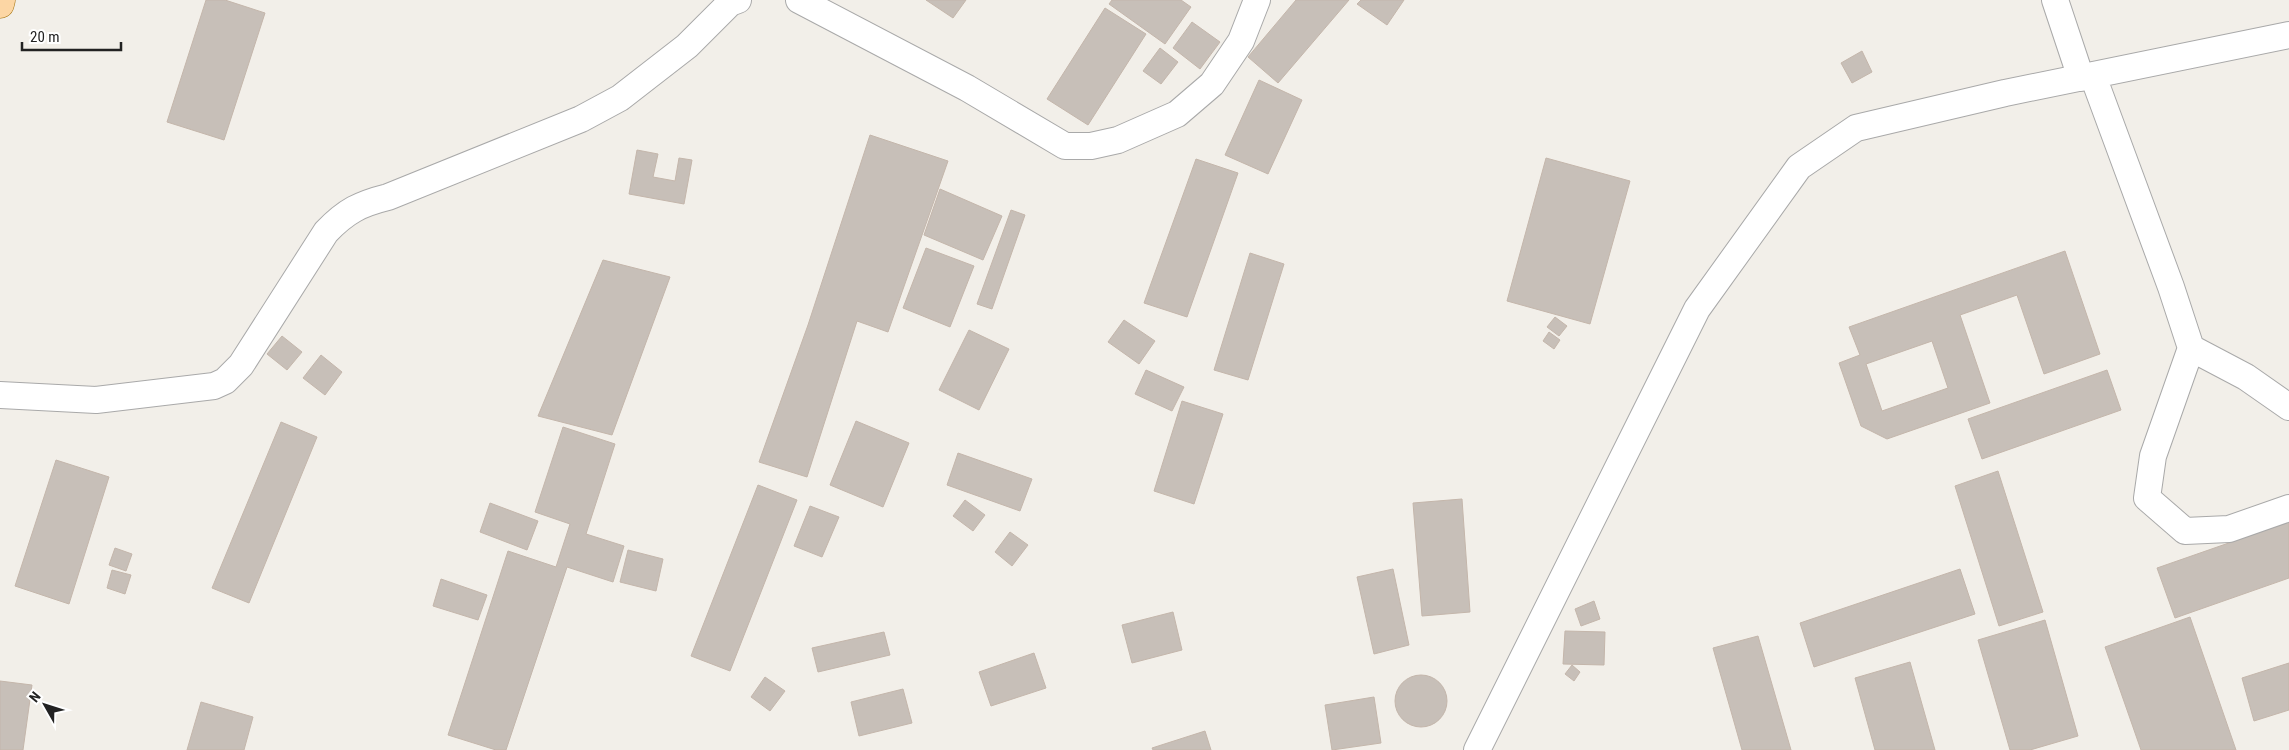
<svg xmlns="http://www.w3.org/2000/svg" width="2289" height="750" font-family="'Roboto Condensed',sans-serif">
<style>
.building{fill:#c7bfb8;stroke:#c4b6ab;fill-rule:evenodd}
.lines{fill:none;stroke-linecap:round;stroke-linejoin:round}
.minor-casing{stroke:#a9a9a9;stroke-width:28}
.primary-casing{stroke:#a06b00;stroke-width:29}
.minor{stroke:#fff;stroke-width:26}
.primary{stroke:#fcd6a4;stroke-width:28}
</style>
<rect width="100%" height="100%" fill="#f2efe9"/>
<path class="building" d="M206,0h19l40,13 -41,127 -57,-18z
M926,0h40l-13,18z
M1112,0h69l10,7 -26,37 -56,-40z
M1296,0h53l-71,83 -30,-26z
M1361,0h43l-17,25 -30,-21z
M1105,8l41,26 -58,91 -41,-26z
M1192,22l28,20 -20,27 -27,-21z
M1160,48l18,14 -17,22 -18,-13z
M1862,51l10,21 -20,11 -11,-20z
M1259,80l43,20 -34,74 -43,-19z
M870,135l78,26 -60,171 -31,-11 -50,156 -48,-15 49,-137z
M637,150l21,4 -5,23 22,4 4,-23 13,2 -8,44 -55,-10z
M1546,158l84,23 -40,143 -83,-23z
M1196,159l42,14 -51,144 -43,-14z
M940,189l62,27 -19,44 -59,-25z
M1011,210l14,5 -33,94 -15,-5z
M926,248l48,18 -24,61 -47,-19z
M2065,251l35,103 -56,20 -27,-79 -57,20 30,88 -103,36 -26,-13 -22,-63 21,-8 -11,-28zM1932,341l16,47 -66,23 -16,-47z
M1250,253l34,11 -36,116 -34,-10z
M603,260l67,17 -58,158 -74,-19z
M1555,317l12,9 -8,10 -12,-9z
M1124,320l31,21 -16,23 -31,-22z
M969,330l40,19 -30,61 -40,-20z
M1549,332l11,8 -6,9 -11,-8z
M282,336l20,16 -15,18 -20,-16z
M321,355l21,17 -17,23 -22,-17z
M1146,370l38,17 -12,24 -37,-17z
M2107,370l14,40 -139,49 -14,-40z
M1182,401l41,13 -29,90 -40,-13z
M856,421l53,22 -26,64 -53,-22z
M281,422l36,15 -68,166 -37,-15z
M563,427l52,17 -29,90 38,12 -11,36 -46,-15 -61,183h-10l-48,-15 60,-184 48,16 14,-43 -35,-12z
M958,453l74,26 -12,32 -73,-26z
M56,460l53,17 -40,127 -54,-18z
M1998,471l45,141 -44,14 -44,-140z
M758,485l39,15 -67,171 -39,-15z
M1462,499l8,113 -48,4 -9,-113z
M965,500l20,15 -12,16 -20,-15z
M490,503l48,18 -11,29 -47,-18z
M810,506l29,11 -17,40 -28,-11z
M2289,522v56l-114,40 -18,-50z
M1010,532l18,13 -16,21 -17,-14z
M115,548l17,6 -6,17 -17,-6z
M628,550l35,9 -7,32 -36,-9z
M1393,569l16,76 -35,9 -17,-77z
M1960,569l15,45 -161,53 -14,-44z
M112,570l19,5 -6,19 -18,-6z
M441,579l46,16 -9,25 -45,-14z
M1594,601l6,18 -19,7 -6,-17z
M1173,612l9,38 -50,13 -10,-38z
M2190,617l46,133h-95l-36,-103z
M2045,620l33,116 -48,14h-20l-32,-110z
M1565,631l40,1 -1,33 -41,-1z
M884,632l6,23 -72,17 -6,-24z
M1758,636l33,114h-49l-29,-102z
M1034,653l12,35 -55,18 -12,-34z
M1910,662l25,88h-60l-20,-72z
M2289,663v47l-35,11 -12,-43z
M1572,665l8,7 -6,9 -9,-7z
M1395 701a26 26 0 1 1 52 0a26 26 0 1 1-52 0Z
M765,677l20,14 -15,20 -19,-14z
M0,681l32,4 -9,65h-23z
M903,689l9,34 -53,13 -8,-34z
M1374,697l7,46 -49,7 -7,-45z
M201,702l52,15 -9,33h-57z
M1205,731l6,19h-58l-1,-2z"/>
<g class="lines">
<defs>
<path id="minor" d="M799,0l168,88 98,58h26l27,-6 59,-26 35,-30 29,-43 16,-41
M2055,0l26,78
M2093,76l78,211 20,61 -38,108 -6,42 38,33 44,-2 60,-21
M2191,348l55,29 43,30
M0,395l96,5 118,-14 11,-5 16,-16 85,-133c20,-21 34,-28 62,-35l193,-78 39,-21 67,-52 43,-43 8,-3
M1477,750l220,-441 102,-142 57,-39 149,-35 284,-58"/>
<path id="primary" d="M0,4l1,-4"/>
</defs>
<use href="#minor" class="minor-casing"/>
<use href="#primary" class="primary-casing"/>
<use href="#minor" class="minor"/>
<use href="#primary" class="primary"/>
</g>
<g transform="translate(45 705) rotate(309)" stroke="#ffffff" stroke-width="4" paint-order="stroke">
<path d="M0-4L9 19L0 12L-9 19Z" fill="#222222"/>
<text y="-8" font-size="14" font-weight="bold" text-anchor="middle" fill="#222222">N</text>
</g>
<path d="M22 42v8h99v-8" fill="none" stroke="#222222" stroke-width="2.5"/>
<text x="30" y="42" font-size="15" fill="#222222" stroke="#ffffff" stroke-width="4" paint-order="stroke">20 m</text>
</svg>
